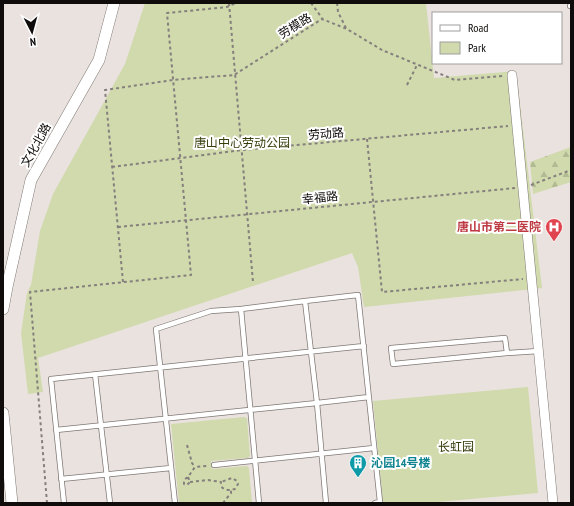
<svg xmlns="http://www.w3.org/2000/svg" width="574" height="506" font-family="'PT Sans Narrow','Noto Sans SC',sans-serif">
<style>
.forest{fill:url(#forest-firs)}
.park{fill:#d0daac}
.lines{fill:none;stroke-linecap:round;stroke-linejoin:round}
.service-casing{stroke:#7f7874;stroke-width:6}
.minor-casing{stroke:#7f7874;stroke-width:10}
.tertiary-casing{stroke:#7f7874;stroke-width:12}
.path{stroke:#857f7d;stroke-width:2;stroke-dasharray:3 3;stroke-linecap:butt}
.service{stroke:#fff;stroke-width:4.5}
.minor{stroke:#fff;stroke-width:9}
.tertiary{stroke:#fff;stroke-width:11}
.labels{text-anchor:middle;stroke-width:4;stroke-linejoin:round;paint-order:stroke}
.street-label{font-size:12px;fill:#0f0c0b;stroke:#fff}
.park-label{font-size:12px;fill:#363d09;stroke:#fff}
.health-label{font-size:12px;font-weight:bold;fill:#be3a42;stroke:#fff;text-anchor:end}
.culture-label{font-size:12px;font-weight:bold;fill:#0d838f;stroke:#fff;text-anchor:start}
</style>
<defs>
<pattern id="forest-firs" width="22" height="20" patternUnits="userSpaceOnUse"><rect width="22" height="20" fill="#d0daac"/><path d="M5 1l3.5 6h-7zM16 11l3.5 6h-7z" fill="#b1ba93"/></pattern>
</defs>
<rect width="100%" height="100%" fill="#eae2df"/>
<path class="forest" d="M571,147v35l-38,12 -3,-32z"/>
<path class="park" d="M145,3h281l8,75 82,-7 26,217 -178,19 -6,-40 -6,-14 -314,105 5,34 -15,2 -7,-61 6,-40 4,-8 9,-54 13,-37 72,-130z
M528,387l10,106 -111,10h-44l-10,-102z
M244,417l3,1 3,38 -2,2 -37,3 1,8 35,-3 2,2 3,35h-73l-8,-79z"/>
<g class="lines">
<defs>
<path id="service" d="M570,6h1
M305,301l53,-6 22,207 -5,1
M241,309l18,194
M507,353l-2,-15 -114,10 2,16 114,-11 32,-2
M95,374l15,129
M56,430l261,-27 52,-6
M214,465l160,-17
M61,479l110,-11
M64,503l-13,-124 313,-33
M175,503l-19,-174 55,-18 30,-2 64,-8 12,102 9,100"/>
<path id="minor" d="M512,75l41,428"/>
<path id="tertiary" d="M3,309l4,-22 24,-107 68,-120 15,-57
M3,413l9,90"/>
</defs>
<use href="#service" class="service-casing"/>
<use href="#minor" class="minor-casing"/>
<use href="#tertiary" class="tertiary-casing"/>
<path class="path" d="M229,3l24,279
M311,3l11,15
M337,3l1,9 8,16
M407,85l10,-20
M367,139l15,153 141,-13
M112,167l130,-17 266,-24
M531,185l40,-15
M118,227l397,-39
M123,282l-18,-192 68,-10 61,-5 88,-56 25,10 35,21 73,30 48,-4
M187,445l5,18 3,4
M188,477l2,5 -3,3 -3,-1v-2l1,-3 3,-2 7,-10 12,-1
M190,482l18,-2 13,2c-1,8 7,9 14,7l3,-5 -1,-3 -5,-3 -11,4
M47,503l-17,-211 161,-17 -24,-262 60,-6 9,-4
M223,503l8,-10v-3"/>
<use href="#service" class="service"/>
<use href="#minor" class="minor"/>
<use href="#tertiary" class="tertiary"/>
</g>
<defs>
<symbol id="hospital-pin" viewBox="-11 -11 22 30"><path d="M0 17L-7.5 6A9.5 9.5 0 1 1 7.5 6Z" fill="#e0444e" stroke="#fff"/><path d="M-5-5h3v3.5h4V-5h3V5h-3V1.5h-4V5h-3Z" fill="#fff"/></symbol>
<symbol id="building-pin" viewBox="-11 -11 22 30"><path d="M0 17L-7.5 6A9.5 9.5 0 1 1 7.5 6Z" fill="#0f9aa8" stroke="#fff"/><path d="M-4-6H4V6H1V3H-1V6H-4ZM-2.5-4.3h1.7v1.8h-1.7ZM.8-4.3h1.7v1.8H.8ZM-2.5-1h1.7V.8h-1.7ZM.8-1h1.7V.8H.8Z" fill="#fff"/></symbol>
</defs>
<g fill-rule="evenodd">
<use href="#hospital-pin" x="544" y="217" width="20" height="27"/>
<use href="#building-pin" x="348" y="453" width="20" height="27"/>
</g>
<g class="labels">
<g class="street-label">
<text transform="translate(295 26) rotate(-32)" y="4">劳模路</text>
<text transform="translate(326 134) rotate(-5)" y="4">劳动路</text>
<text transform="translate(36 145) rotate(-61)" y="4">文化北路</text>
<text transform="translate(320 198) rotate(-6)" y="4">幸福路</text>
</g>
<g class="park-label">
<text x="242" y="147">唐山中心劳动公园</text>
<text x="456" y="451">长虹园</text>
</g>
<g class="health-label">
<text x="541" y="231">唐山市第二医院</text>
</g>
<g class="culture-label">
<text x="371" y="467">沁园14号楼</text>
</g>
</g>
<rect width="574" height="506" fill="none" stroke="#0f0c0b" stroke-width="8"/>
<rect x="432" y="12" width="130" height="52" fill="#ffffff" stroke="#9f9e9d"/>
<rect x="440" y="25" width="20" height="6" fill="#ffffff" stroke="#9f9e9d"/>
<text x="468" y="32" font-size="12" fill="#0f0c0b">Road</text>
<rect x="440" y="42" width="20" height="12" fill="#d0daac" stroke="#9f9e9d"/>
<text x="468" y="52" font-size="12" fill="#0f0c0b">Park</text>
<g transform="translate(32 32) rotate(174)" stroke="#ffffff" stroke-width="3" paint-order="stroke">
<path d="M0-3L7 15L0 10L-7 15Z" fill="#0f0c0b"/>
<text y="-6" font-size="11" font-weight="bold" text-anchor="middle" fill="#0f0c0b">N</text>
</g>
</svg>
